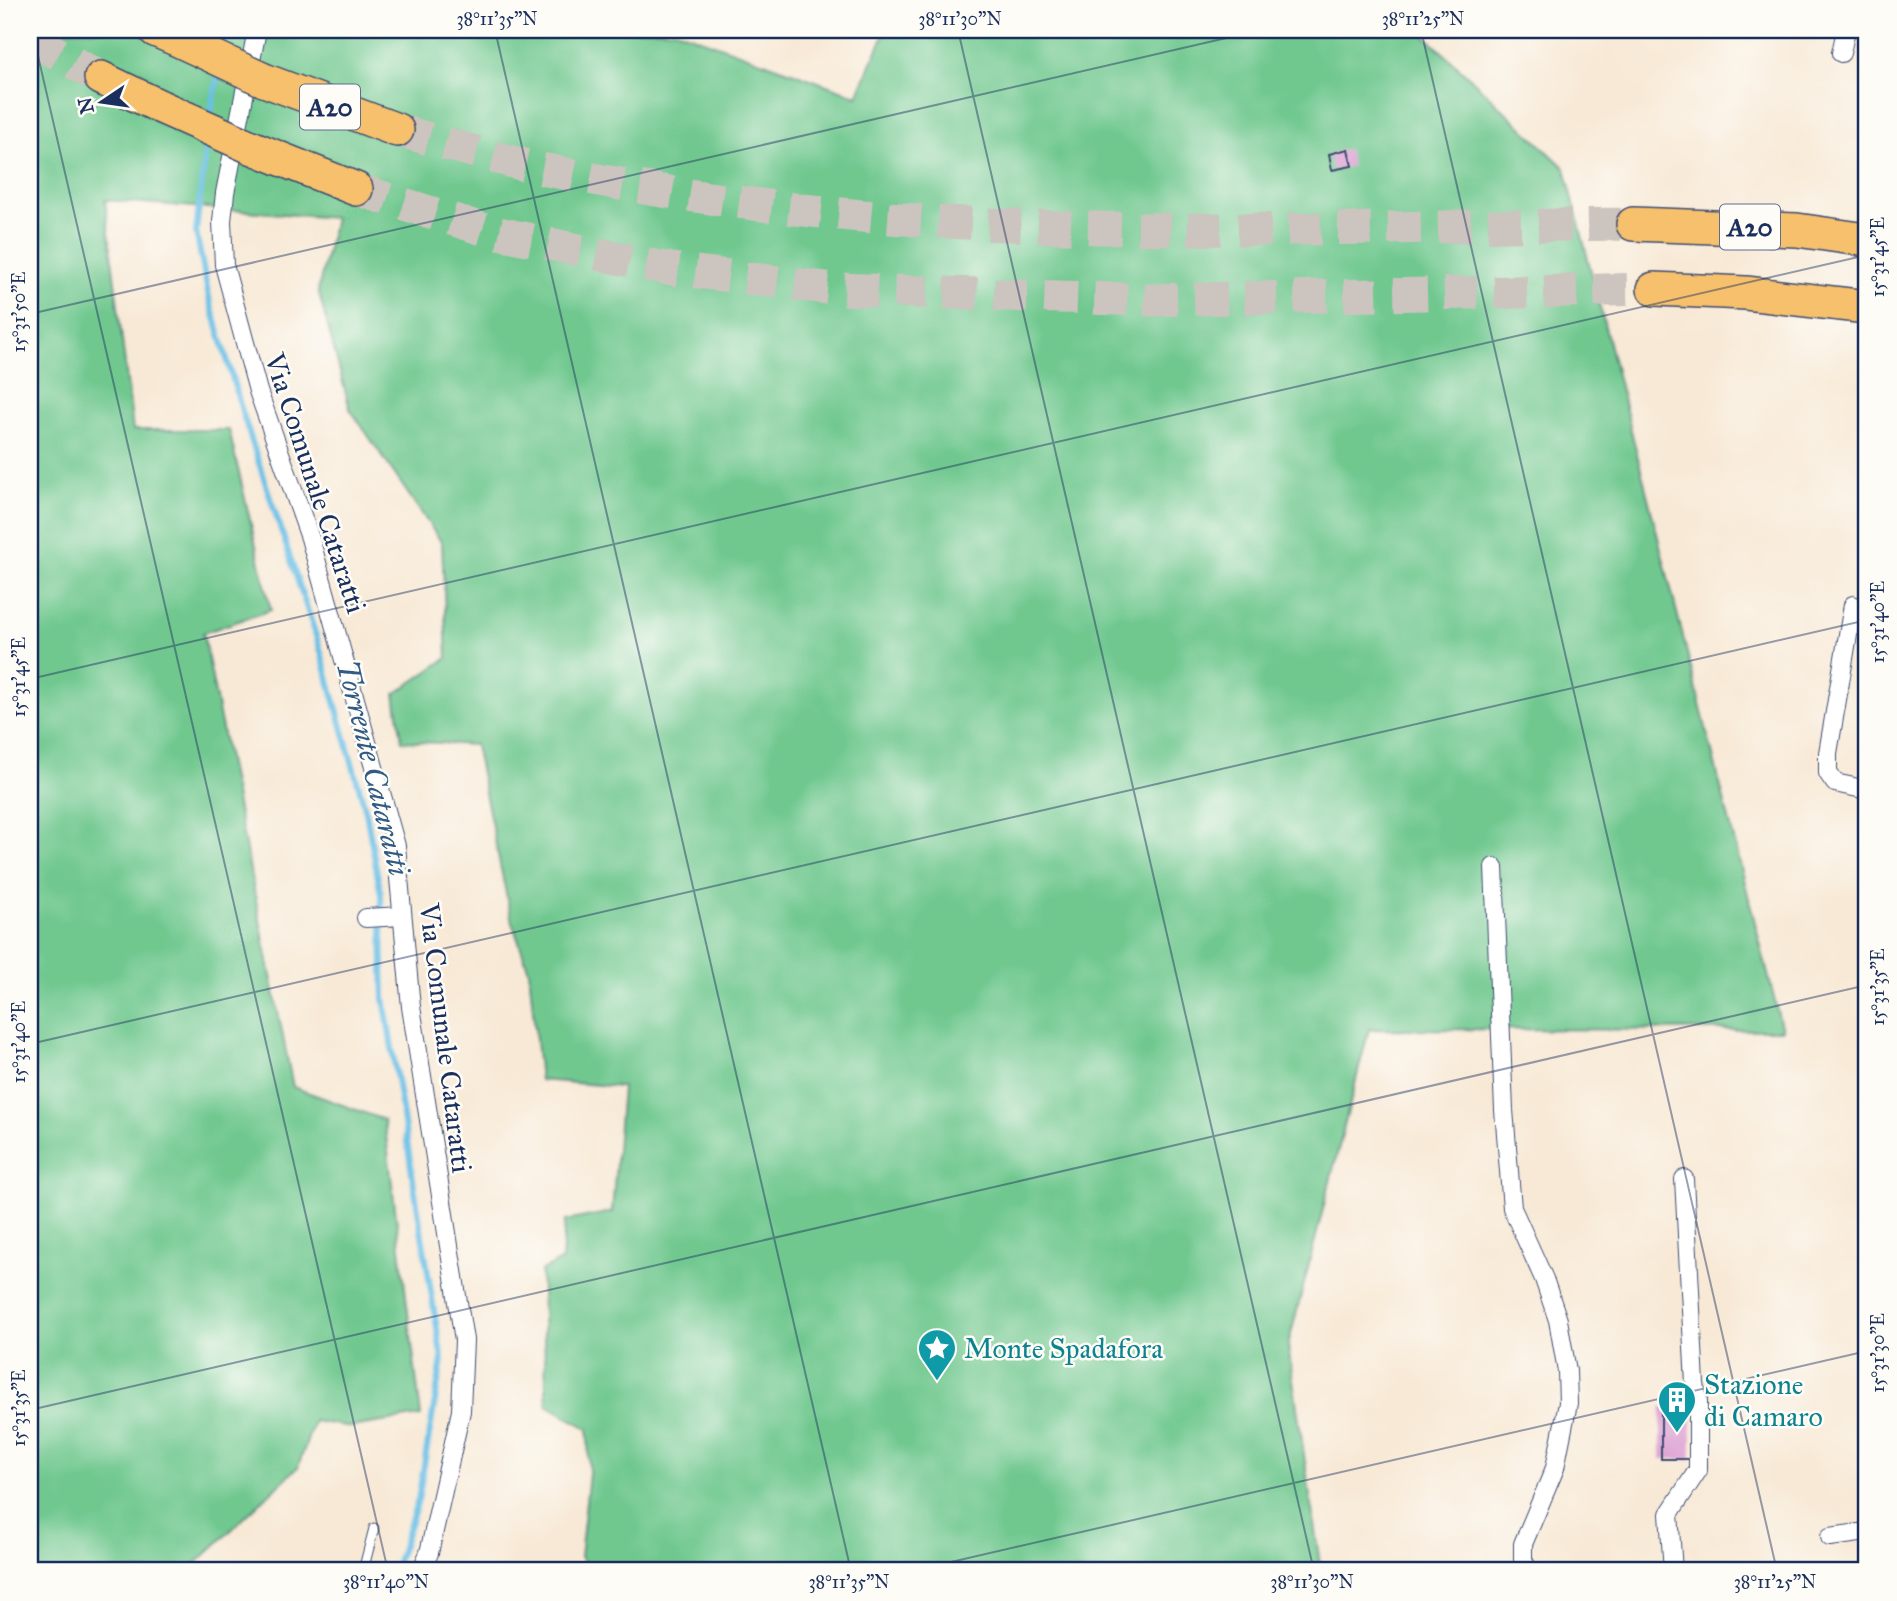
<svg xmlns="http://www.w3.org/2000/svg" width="1897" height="1601" font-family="'IM FELL Great Primer',serif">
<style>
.green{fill:#6fc88f;stroke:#457c76;stroke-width:2}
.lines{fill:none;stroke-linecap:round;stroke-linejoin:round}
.stream{stroke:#69c0e6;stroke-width:6}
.building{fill:#db9cd2}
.highway-tunnel{stroke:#ccc4be;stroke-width:33;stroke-dasharray:33 17;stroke-linecap:butt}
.lane-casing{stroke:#3c4b70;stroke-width:11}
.street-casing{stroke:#3c4b70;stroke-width:20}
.highway-casing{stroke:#3c4b70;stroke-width:36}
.lane{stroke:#fff;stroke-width:9}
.street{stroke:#fff;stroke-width:18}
.highway{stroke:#f7c06c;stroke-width:33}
.highway-bridge-casing{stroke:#3c4b70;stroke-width:36;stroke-linecap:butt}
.highway-bridge{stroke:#f7c06c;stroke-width:33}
.ticks{fill:none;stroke:#1b2f5e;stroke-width:2;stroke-opacity:0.45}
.labels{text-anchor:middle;stroke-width:5;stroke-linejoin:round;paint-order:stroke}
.shield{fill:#fdfcf7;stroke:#5f6c8c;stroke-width:2}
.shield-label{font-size:26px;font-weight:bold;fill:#1b2f5e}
.street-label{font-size:28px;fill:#1b2f5e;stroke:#fdfcf7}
.culture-label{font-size:28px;fill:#0d838f;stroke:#fdfcf7;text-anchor:start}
.water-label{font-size:30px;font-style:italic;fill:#325a87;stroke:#fdfcf7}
.neatline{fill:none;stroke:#1b2f5e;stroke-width:2.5}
.ticks-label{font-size:18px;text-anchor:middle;fill:#1b2f5e}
</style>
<rect width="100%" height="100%" fill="#fdfcf7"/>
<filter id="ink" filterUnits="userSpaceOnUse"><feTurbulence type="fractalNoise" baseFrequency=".0143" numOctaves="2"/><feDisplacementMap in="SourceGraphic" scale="14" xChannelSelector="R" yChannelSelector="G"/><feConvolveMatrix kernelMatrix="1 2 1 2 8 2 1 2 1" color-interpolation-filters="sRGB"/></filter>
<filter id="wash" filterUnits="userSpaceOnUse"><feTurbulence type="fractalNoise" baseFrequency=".00686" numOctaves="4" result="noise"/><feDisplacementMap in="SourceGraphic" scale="28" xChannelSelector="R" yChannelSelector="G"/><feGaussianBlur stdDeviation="1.57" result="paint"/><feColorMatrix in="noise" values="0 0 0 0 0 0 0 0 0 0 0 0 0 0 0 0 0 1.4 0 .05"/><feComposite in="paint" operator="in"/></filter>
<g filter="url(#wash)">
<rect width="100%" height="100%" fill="#f8e9d6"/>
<path class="green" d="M30,30h646l181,66 29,-66h533l146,138 217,862 -413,-1 -81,317 33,225h-729l-12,-14 9,-84 -1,-44 -41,-24 -6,-134 21,-11 3,-39 47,-9 10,-125 -82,-7 -11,-109 -17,-49 -37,-177 -73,-4 -7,-47 52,-36 -5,-115 -92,-134 -32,-119 17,-72 -230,-18 28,230h96l42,180 -68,23 90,454 91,33 37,296 -70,11 -37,-6 -16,46 -110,104h-158z"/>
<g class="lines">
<path class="stream" d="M224,51l6,-21
M210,116l9,-44
M207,137l-11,95 13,65 34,118 76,230 47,167 15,83 3,103 58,362 -24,140 -24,71"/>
</g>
<g id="blocks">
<path class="building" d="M1348,149l4,17 -20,4 -3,-16z
M1661,1408h31v51h-31z"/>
</g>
</g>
<g filter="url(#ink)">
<use href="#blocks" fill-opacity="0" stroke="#3c4b70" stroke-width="2"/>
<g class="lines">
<path class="highway-tunnel" d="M30,38l71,40
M397,130c48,13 96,28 145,39 101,21 206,36 309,46 260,23 522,12 782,9
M356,189l133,42 175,37 170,21 313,11 507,-11"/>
<defs>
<path id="lane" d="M363,1571l11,-43"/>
<path id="street" d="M257,30l-32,163 -3,28 2,44 34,126 52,147 86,308 15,161 53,333 -3,71 -32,142 -8,18
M1841,53l5,-23
M1853,605l-25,148v20l7,10 32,7
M1494,867l10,243 8,98 32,71 14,41 9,51 1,32 -13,65 -32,76v15l5,12
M366,918l36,-2
M1830,1537l37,-5
M1673,1571l-4,-57 29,-44v-69l-3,-17 -11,-205"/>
<path id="highway" d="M155,30l21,9
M101,78l60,29
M264,80l133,50
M251,147l105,42
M1633,224l164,6 70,10
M1654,289l92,4 121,14"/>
</defs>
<use href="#lane" class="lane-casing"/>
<use href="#street" class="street-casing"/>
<use href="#highway" class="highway-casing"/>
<use href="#lane" class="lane"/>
<use href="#street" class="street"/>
<use href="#highway" class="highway"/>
<defs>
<path id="highway-bridge" d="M176,39l88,41
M161,107l90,40"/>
</defs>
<use href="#highway-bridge" class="highway-bridge-casing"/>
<use href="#highway-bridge" class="highway-bridge"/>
</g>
</g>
<path class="ticks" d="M32,30l356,1541M495,30l356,1541M958,30l356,1541M1421,30l356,1541M30,314l1231,-284M30,679l1837,-424M30,1044l1837,-424M30,1410l1837,-425M912,1571l955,-220"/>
<defs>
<symbol id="sight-pin" viewBox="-11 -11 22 30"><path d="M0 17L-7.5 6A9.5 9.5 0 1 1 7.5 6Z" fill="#0f9aa8" stroke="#fdfcf7"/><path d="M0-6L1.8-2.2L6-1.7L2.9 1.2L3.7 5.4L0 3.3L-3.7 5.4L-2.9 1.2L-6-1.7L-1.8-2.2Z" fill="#fff"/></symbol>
<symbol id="building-pin" viewBox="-11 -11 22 30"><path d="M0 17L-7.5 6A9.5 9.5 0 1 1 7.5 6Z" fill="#0f9aa8" stroke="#fdfcf7"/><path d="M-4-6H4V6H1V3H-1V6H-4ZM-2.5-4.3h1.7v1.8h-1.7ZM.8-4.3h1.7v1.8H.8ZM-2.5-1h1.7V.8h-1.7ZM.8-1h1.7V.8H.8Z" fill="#fff"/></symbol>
</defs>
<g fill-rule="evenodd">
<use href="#sight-pin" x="915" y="1326" width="44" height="60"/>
<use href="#building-pin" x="1655" y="1378" width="44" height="60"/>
</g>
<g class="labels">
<g class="shield">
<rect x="300" y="84.5" width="60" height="45" rx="5"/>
<rect x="1720" y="204.5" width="60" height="45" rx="5"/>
</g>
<g class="shield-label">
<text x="330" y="116">A20</text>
<text x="1750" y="236">A20</text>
</g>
<g class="street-label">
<text transform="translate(316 483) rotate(72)" y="10">Via Comunale Cataratti</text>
<text transform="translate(446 1038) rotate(83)" y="10">Via Comunale Cataratti</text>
</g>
<g class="culture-label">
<text x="964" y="1358">Monte Spadafora</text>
<text x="1704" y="1394">Stazione<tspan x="1704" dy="32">di Camaro</tspan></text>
</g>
<g class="water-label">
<text transform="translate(373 768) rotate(76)" y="10">Torrente Cataratti</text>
</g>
</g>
<rect width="1897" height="1601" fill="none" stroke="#fdfcf7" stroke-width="77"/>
<g transform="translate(102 102) rotate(257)" stroke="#fdfcf7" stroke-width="5" paint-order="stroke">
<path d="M0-5L12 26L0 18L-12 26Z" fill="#1b2f5e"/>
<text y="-10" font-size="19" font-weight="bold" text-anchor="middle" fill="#1b2f5e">N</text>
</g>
<rect x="38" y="38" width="1820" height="1524" class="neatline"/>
<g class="ticks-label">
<text x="497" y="25">38°11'35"N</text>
<text x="960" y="25">38°11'30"N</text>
<text x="1423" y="25">38°11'25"N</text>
<text transform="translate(1878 257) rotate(-90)" y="6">15°31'45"E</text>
<text transform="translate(19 312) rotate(-90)" y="6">15°31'50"E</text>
<text transform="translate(1878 622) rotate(-90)" y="6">15°31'40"E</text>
<text transform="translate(19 677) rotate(-90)" y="6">15°31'45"E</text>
<text transform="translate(1878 987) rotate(-90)" y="6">15°31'35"E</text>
<text transform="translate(19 1042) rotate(-90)" y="6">15°31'40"E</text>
<text transform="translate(1878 1353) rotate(-90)" y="6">15°31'30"E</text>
<text transform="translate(19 1408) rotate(-90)" y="6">15°31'35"E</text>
<text x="386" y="1588">38°11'40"N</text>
<text x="849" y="1588">38°11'35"N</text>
<text x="1312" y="1588">38°11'30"N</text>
<text x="1775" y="1588">38°11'25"N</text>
</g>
</svg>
